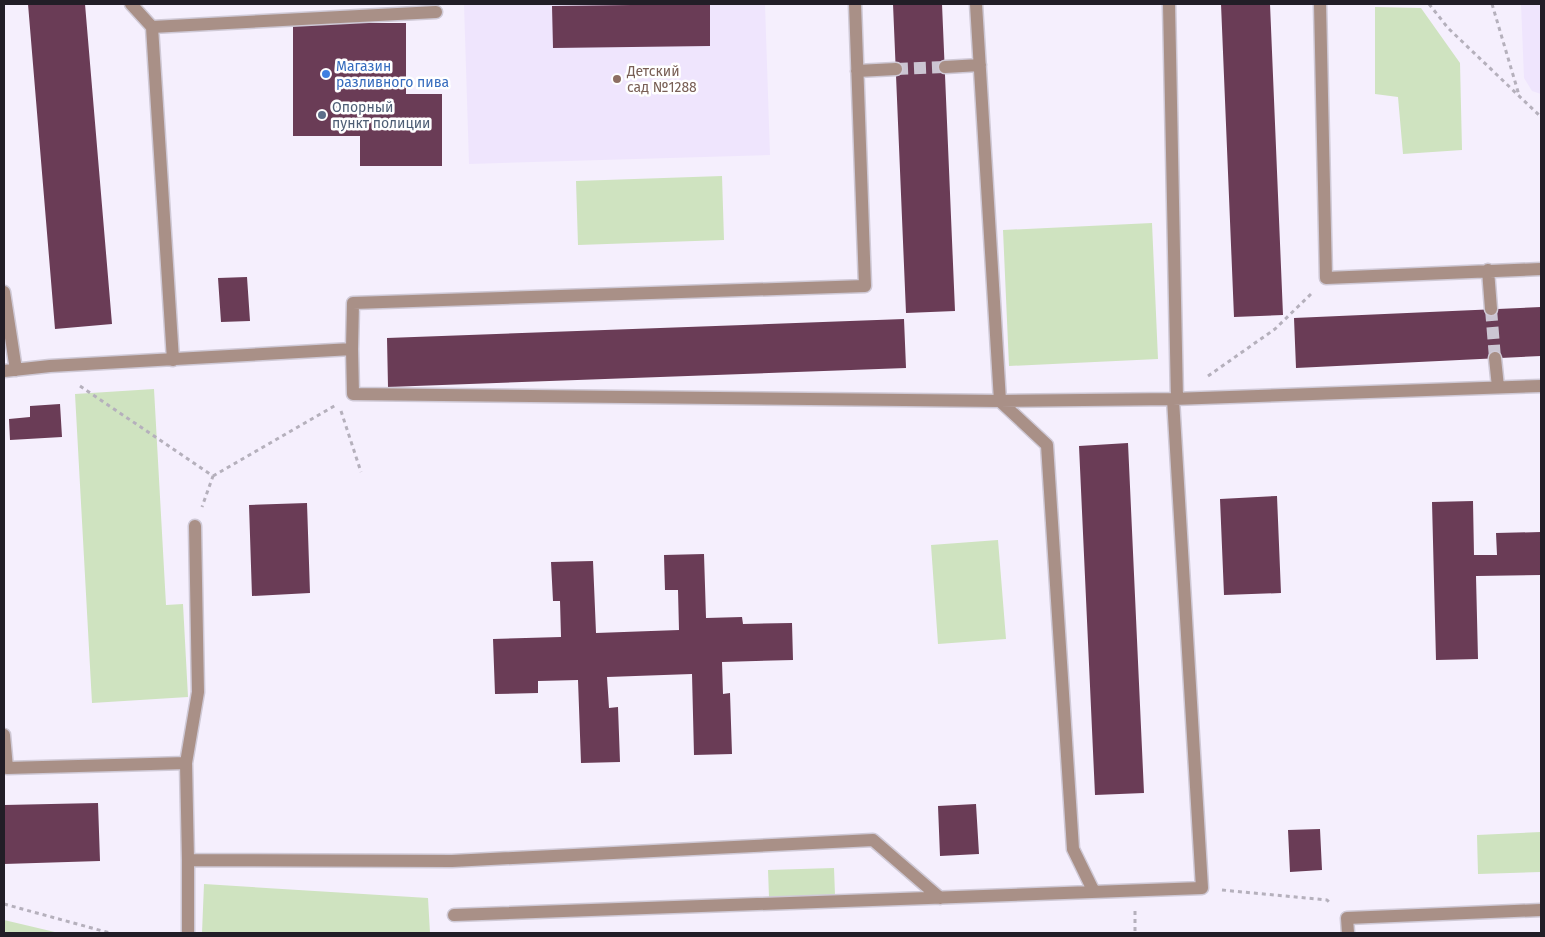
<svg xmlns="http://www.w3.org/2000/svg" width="1545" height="937" font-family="'Fira Sans',sans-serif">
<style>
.built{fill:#efe5fd}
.green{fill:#cfe3c0}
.building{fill:#6a3c56}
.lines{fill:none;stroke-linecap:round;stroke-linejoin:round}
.minor-tunnel{stroke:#cbc5d2;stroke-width:12;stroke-dasharray:12 6;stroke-linecap:butt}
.minor-casing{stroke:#cfc9d6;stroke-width:15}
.path{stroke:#b5b0bc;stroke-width:3;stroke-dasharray:4 4;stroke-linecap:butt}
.minor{stroke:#a99087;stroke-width:12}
.shop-dot{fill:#3f7fe0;stroke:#fff;stroke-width:2}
.education-dot{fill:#8d6e63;stroke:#fff;stroke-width:2}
.service-dot{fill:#5c6f8a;stroke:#fff;stroke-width:2}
.labels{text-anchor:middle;stroke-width:5;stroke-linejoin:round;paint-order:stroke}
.shop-label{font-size:14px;fill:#366cbe;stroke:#fff;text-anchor:start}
.education-label{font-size:14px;fill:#785e54;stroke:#fff;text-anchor:start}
.service-label{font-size:14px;fill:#4e5e75;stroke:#fff;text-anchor:start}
</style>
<rect width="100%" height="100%" fill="#f5effd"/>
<path class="built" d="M464,4h301l5,151 -301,9z
M1521,4h20v90l-9,-3 -8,-13z"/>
<path class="green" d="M1375,7l46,1 39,55 2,87 -59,4 -5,-57 -23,-3z
M722,176l2,64 -146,5 -2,-64z
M1152,223l6,136 -149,7 -6,-136z
M154,389l12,216 17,-1 5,93 -96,6 -17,-309z
M998,540l8,99 -68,5 -7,-99z
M1541,832v40l-63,2 -1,-39z
M834,868l1,27 -66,2 -1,-27z
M204,884l224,14 2,35h-228z
M4,920l55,13h-55z"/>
<path class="building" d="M28,4h57l27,320 -57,5z
M631,4h79v42l-157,2 -1,-42 79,-1z
M893,4h49l13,307 -49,2z
M1221,4h49l13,311 -49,2z
M293,23h113v71h36v72h-82v-30h-67z
M247,277l3,44 -29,1 -3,-44z
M1541,307v49l-245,12 -2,-50z
M904,319l2,49 -518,19 -1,-49z
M60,404l2,33 -52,3 -1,-21 21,-2v-11z
M1128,443l16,350 -49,2 -16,-349z
M1277,496l4,97 -57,2 -4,-96z
M1473,501l1,54h23l-1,-22 45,-1v43l-65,1 2,83 -42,1 -4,-158z
M307,503l3,90 -58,3 -3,-91z
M704,554l2,64 36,-1 1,7 49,-1 1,37 -71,2 1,32 7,-1 2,61 -38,1 -2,-81 -85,3 2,31 9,-1 2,55 -39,1 -3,-83 -40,1v12l-43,1 -2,-55 68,-2 -1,-36h-7l-2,-39 42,-1 3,72 83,-3 -1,-40h-13l-1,-35z
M98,803l2,58 -96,3v-59z
M976,804l3,50 -39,2 -2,-50z
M1320,829l2,41 -32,2 -2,-42z"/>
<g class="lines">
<path class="minor-tunnel" d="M896,69l49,-2
M1491,309l4,49"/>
<defs>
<path id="minor" d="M131,4l21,23 21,333
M976,4l24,397 47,44 26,404 21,43
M1169,4l8,395
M1320,4l6,274 215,-9
M152,27l284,-15
M945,67l35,-2
M857,71l39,-2
M1488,270l3,39
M4,292l12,78
M1495,358l3,29
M4,371l46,-5 302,-17
M1173,399l368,-13
M4,735l3,33 179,-5 2,97
M186,763l12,-71 -3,-166
M454,915l748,-27 -29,-489 -173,2 -647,-7 -1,-45 1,-46 512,-17 -10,-282
M188,933v-73l264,1 421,-21 67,58
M1348,933l-1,-15 194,-8"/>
</defs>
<use href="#minor" class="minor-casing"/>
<path class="path" d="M1429,4l19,24 93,89
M1492,4l27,91
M1208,376l67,-47 37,-36
M80,386l133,90 -11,31
M341,411l20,61
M213,476l123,-71
M1222,890l105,10 4,4
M4,904l106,29
M1135,911v22"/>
<use href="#minor" class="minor"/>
</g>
<circle class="shop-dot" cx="326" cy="74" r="5"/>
<circle class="education-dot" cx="617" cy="79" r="5"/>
<circle class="service-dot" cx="322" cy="115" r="5"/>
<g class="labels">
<g class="shop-label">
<text x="336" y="71">Магазин<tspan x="336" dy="16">разливного пива</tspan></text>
</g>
<g class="education-label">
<text x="627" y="76">Детский<tspan x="627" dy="16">сад №1288</tspan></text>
</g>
<g class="service-label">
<text x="332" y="112">Опорный<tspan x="332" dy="16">пункт полиции</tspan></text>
</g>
</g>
<rect width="1545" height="937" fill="none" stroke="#221e27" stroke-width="10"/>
</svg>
